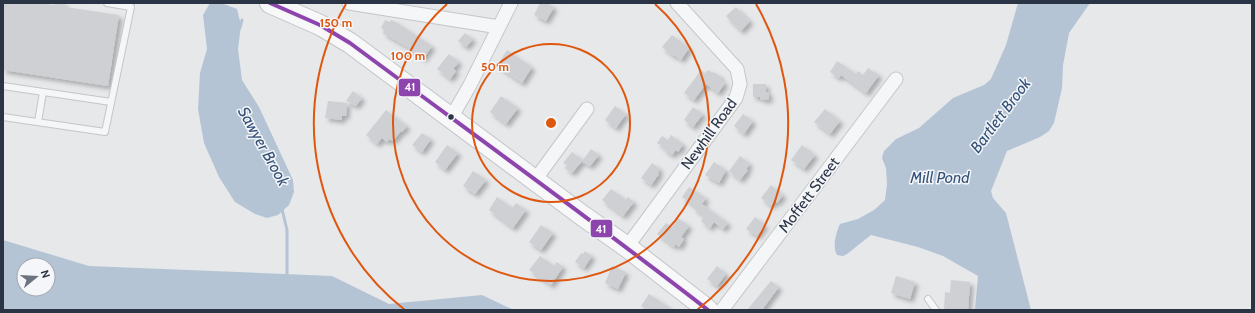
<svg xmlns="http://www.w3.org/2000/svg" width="1255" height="313" font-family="Cabin,sans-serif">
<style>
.water{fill:#b4c4d5;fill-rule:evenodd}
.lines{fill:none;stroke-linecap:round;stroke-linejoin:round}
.stream{stroke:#b4c4d5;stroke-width:3}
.building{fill:#ced0d3;filter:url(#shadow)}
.lane-casing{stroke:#c4c6c8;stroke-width:8}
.street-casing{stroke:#c4c6c8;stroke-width:15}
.primary-casing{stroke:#c2c5c8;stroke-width:22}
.lane{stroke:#f5f6f7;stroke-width:6}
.street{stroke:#f5f6f7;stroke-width:13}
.primary{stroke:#f8f8f8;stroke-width:20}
.bus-1-casing{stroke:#f4f6f9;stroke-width:7}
.bus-1{stroke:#8e44ad;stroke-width:4}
.ring{fill:none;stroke:#df570f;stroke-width:2}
.bus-dot{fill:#2b3445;stroke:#f4f6f9;stroke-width:1.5}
.labels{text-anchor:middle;stroke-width:3;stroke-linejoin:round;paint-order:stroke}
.street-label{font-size:15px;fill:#2b3445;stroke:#f4f6f9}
.water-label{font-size:16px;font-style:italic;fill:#34527a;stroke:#f4f6f9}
.centre{fill:#df570f;stroke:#f4f6f9;stroke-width:2}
.ring-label{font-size:12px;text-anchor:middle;font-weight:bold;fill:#df570f;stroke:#f4f6f9;stroke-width:3;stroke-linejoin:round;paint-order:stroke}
.line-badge{stroke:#f4f6f9;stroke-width:1.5}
.badge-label{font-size:11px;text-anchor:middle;font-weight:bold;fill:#fff}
</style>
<defs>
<filter id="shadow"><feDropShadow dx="3.5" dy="3.5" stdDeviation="2" flood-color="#0004"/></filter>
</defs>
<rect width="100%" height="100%" fill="#e6e8ea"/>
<path class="water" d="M210,3h11l16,6 4,16 -3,24 4,31 17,27 34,73 1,12 -5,13 -11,10 -11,3 -12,-4 -20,-12 -16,-25 -15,-34 -6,-34 2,-36 7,-24 -4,-34z
M1018,3h72l-21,30 -6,32 -1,23 -8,35 -5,8 -9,6 -33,14 -16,40 2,7 13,15 25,97h-56l3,-34 -35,-20 -25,-9 -47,-12 -24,19 -4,2 -6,-1c-5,-9 -1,-22 3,-31l18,-5 16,-9 11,-10 2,-16 -1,-16 -4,-10 2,-7 12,-12 23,-11 34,-30 31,-13 7,-6 15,-34z
M3,240l86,26 243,10 57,28 93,-9 32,15h-511zM24,265h24v24h-24z"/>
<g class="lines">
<path class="stream" d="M240,28l2,-8
M282,209l5,21v47"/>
</g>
<path class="building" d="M3,3h38l13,2 1,-2h10v4l54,8 -11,71 -105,-16z
M540,3h7l7,4 -8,14 -12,-6z
M736,7l14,14 -9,10 -15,-15z
M385,20l5,2 1,-2 5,2 36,24 -9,13 -15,-10 1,-1 -26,-15 1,-3 -3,-2z
M465,33l8,6 -7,8 -8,-6z
M672,35l17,13 -8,12 -7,-5 -1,1 -11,-9z
M507,50l25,17 -10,16 -25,-17z
M449,54l10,8 -6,7 3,2 -6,8 -13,-10z
M837,61l19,13 2,-3 5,4 5,-7 11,7 -13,18 -25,-18 -2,3 -9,-6z
M701,70l4,3 3,-3 5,3 1,-1 7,5 -1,2 5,4 -7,10 -12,-9 -12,16 -10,-7z
M753,84h13v8h3v8l-9,-1v-2h-7z
M353,91l9,7 -6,8 -10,-5z
M501,96l17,12 -12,16 -16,-12z
M328,101l19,2 -1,13h-4v4l-17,-2z
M615,106l11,8 -10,14 -11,-8z
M693,107l10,7 -10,13 -9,-7z
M825,109l15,12 -10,13 -16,-12z
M386,110l21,16 -5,6 -1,-1 -8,10 -4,-2 -2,3 -5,-4 -5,6 -11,-9z
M743,114l10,7 -9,13 -10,-8z
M422,133l9,6 -9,13 -10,-7z
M671,135l12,9 -5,8 -2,-2 -4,5 -9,-6 1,-2 -7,-4 5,-7 6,4z
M447,145l11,8 -13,17 -10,-8z
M802,145l13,10 -11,14 -13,-9z
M591,149l8,6 -9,11 -8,-5z
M572,152l11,8 -11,13 -7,-5 2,-3 -4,-2z
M740,156l10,8 -4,5 2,1 -8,10 -11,-9z
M714,162l12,8 -7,13 -14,-8z
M652,163l8,6 -2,3 1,2 -8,11 -10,-7z
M473,171l13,9 -11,14 -12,-8z
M771,185l12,10 -6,8 -2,-2 -4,5 -10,-8z
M689,187l17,11 -4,6 26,19 -5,6 -9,-7 -4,6 -9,-7 3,-5 -11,-8 2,-2 -13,-9z
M611,189l15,11 2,-3 6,5 -11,14 -21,-16z
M497,197l15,11 4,-5 10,7 -13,18 -24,-18z
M755,217l10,8 -8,11 -11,-7z
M678,218l11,8 -8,11 3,2 -5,8 -4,-3 -1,3 -17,-13 9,-11 6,4z
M541,225l12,8 -12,17 -12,-8z
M585,251l7,5 -8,12 -9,-6 6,-9 2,1z
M540,256l14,10 3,-4 6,5 -12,18 -22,-15z
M612,266l14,6 -8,17 -13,-6z
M717,266l9,8 -9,12 -10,-7z
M896,276l19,6 -5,17 -19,-6z
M951,280l19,2 -2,28h-24l1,-18 5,1z
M771,281l8,6 -17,23h-15z
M649,294l24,16h-27l-5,-4z"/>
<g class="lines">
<defs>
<path id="lane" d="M3,86l108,16
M3,117l102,15 26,-125 -24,-4
M38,122l5,-30
M928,299l8,11"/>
<path id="street" d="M349,3l150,24
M451,118l19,-33 41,-82
M535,180l52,-71
M627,247l109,-149 4,-14 -3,-15 -60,-66
M722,310l174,-231"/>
<path id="primary" d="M270,3l50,22 30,18 233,173 44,31 81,63"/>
</defs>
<use href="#lane" class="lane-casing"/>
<use href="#street" class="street-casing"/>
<use href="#primary" class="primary-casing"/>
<use href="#lane" class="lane"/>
<use href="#street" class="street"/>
<use href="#primary" class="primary"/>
<defs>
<path id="bus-1" d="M270,3l50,22 30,18c120,89 241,176 358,267"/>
</defs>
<use href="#bus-1" class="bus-1-casing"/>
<use href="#bus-1" class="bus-1"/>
</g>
<g class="ring">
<circle cx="551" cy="123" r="79"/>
<path d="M655 4A158 158 0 1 1 447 4"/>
<path d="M405 310A237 237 0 0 1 346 4M756 4A237 237 0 0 1 697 310"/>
</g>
<circle class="bus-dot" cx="451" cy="117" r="3.5"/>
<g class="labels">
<g class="street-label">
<text transform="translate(709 134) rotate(-54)" y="5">Newhill Road</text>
<text transform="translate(809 195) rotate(-53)" y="5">Moffett Street</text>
</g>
<g class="water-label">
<text transform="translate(1000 115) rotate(-53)" y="6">Bartlett Brook</text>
<text transform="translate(264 146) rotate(61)" y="6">Sawyer Brook</text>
<text x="940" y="183">Mill Pond</text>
</g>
</g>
<circle cx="551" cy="123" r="6" class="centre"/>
<g class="ring-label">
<text x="336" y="27">150 m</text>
<text x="408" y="60">100 m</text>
<text x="495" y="71">50 m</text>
</g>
<g class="line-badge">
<rect x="398" y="78" width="23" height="19" rx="4" fill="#8e44ad"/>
<rect x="590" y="219" width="23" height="19" rx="4" fill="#8e44ad"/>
</g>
<g class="badge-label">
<text x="410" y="91">41</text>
<text x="601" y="233">41</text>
</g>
<rect width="1255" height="313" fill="none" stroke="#2b3445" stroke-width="8"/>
<g transform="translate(36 277) rotate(72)"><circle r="19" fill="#f4f6f9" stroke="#a4a8b1"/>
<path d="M0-3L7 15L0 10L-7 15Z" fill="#6c737f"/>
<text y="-6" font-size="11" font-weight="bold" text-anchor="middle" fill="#2b3445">N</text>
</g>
</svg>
